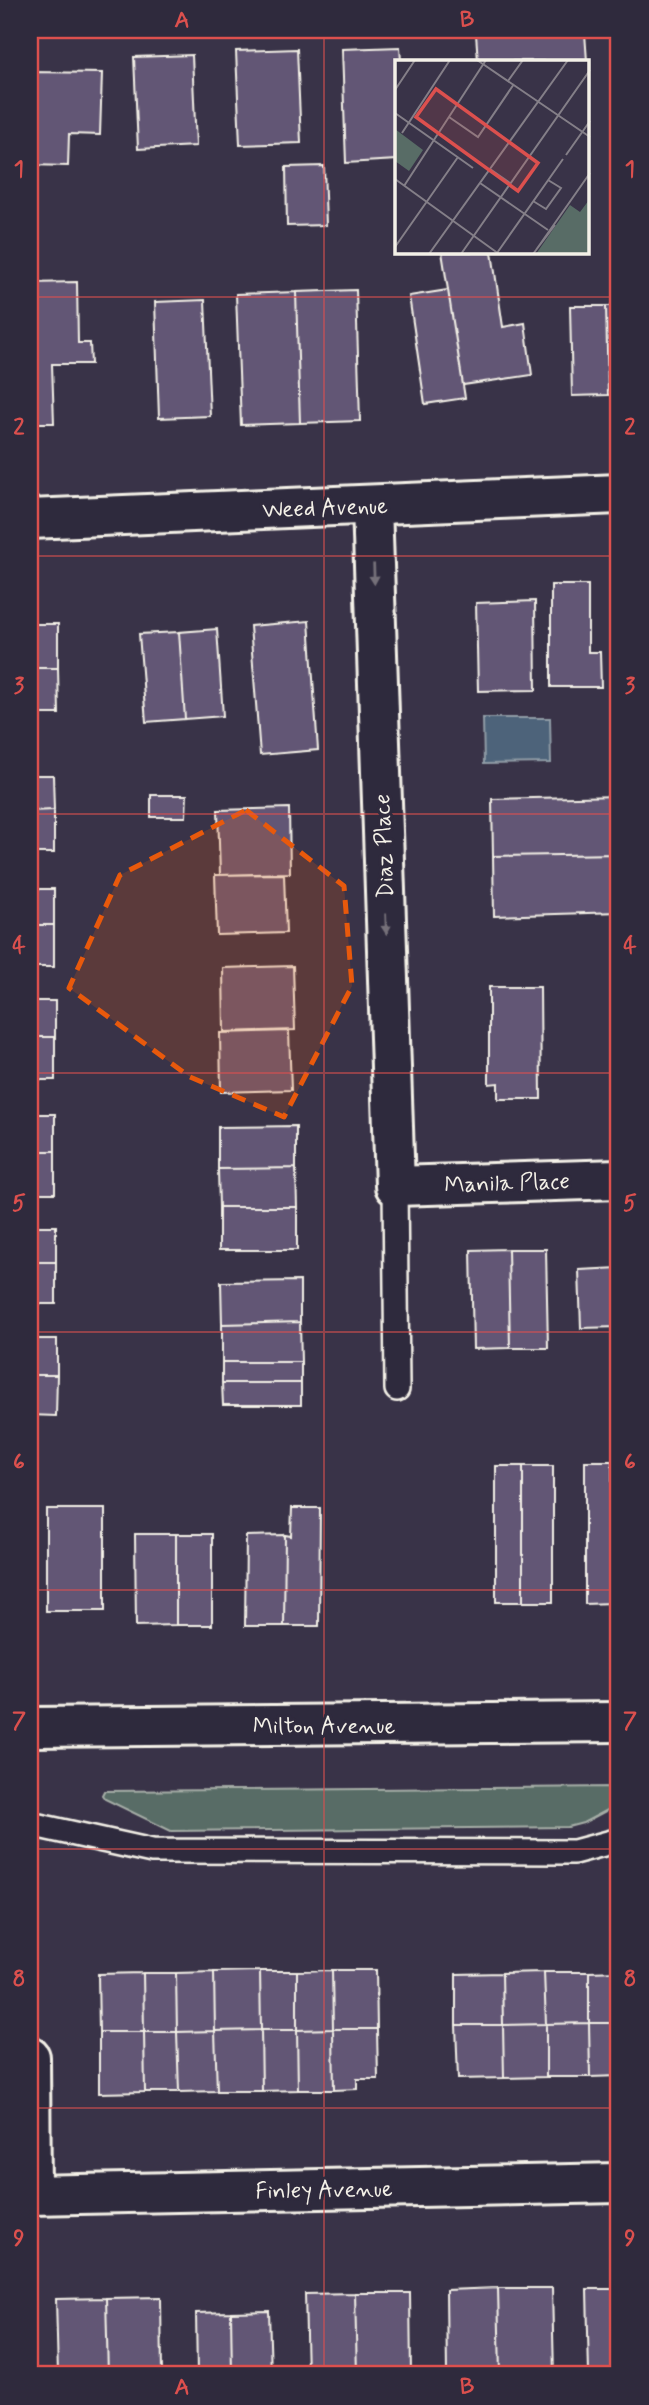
<svg xmlns="http://www.w3.org/2000/svg" width="649" height="2405" font-family="Mynerve,sans-serif">
<style>
.green{fill:#586c66;stroke:#a6aea7;stroke-width:2}
.water{fill:#4e647a;stroke:#909ca6;stroke-width:2}
.building{fill:#625774;stroke:#f4f1e8;stroke-width:2}
.lines{fill:none;stroke-linecap:round;stroke-linejoin:round}
.lane-casing{stroke:#f4f1e8;stroke-width:28}
.street-casing{stroke:#f4f1e8;stroke-width:44}
.lane{stroke:#2f2a3d;stroke-width:23}
.street{stroke:#2f2a3d;stroke-width:38}
.oneway{fill:#747079}
.marked{fill:#e8590c;fill-opacity:0.2;stroke:#e8590c;stroke-width:5;stroke-dasharray:14 9;stroke-linejoin:round}
.grid{fill:none;stroke:#dc504e;stroke-width:2;stroke-opacity:0.55}
.labels{text-anchor:middle;stroke-width:6;stroke-linejoin:round;paint-order:stroke}
.street-label{font-size:23px;fill:#f4f1e8;stroke:#2f2a3d}
.inset-road{fill:none;stroke:#847f88;stroke-width:2}
.view{fill:#dc504e;fill-opacity:0.15;stroke:#dc504e;stroke-width:3.5}
.inset-edge{fill:none;stroke:#f4f1e8;stroke-width:3.5}
.neatline{fill:none;stroke:#dc504e;stroke-width:2.5}
.grid-label{font-size:23px;text-anchor:middle;font-weight:bold;fill:#dc504e}
</style>
<rect width="100%" height="100%" fill="#393348"/>
<filter id="ink" filterUnits="userSpaceOnUse"><feTurbulence type="fractalNoise" baseFrequency=".0143" numOctaves="2"/><feDisplacementMap in="SourceGraphic" scale="14" xChannelSelector="R" yChannelSelector="G"/><feConvolveMatrix kernelMatrix="1 2 1 2 8 2 1 2 1" color-interpolation-filters="sRGB"/></filter>
<g filter="url(#ink)">
<path class="green" d="M619,1787v17l-36,19 -15,4 -397,4 -66,-32 -3,-4 2,-4z"/>
<path class="water" d="M550,718l1,45 -67,1 -1,-46z"/>
<path class="building" d="M523,30h20v6l42,-3 2,28h-109l-2,-27z
M400,47l1,14h-4v99l-51,3 -4,-114z
M297,49l4,94 -61,2 -4,-94z
M619,49v70h-4l-3,-69z
M192,55l4,91 -58,3 -4,-92z
M30,72l72,1 -2,62 -31,-1 -1,32 -38,-1z
M324,166l2,59 -39,1 -1,-59z
M442,252h50l11,75 22,-4 7,52 -69,10z
M77,282l1,61h12l1,21h-39l2,59h-24v-140z
M356,290l4,131 -60,2 -4,-131z
M448,290l17,108 -40,6 -16,-108z
M296,292l4,131 -59,2 -5,-131z
M205,300l5,116 -51,2 -4,-116z
M570,306h36l2,89 -36,1z
M606,306h13v89h-11z
M551,585h37v67h12l1,35h-50z
M535,601l1,89 -58,1 -2,-88z
M309,621l9,129 -58,5 -10,-129z
M30,624h28v44h-28z
M217,629l6,87 -38,3 -6,-87z
M179,632l6,87 -39,3 -7,-88z
M30,668h28l1,46h-29z
M30,775h23l1,35 -24,1z
M151,795h36l-1,22h-35z
M619,796v58l-126,2 -1,-57z
M289,808l1,65 -70,2 -2,-65z
M54,810v43h-24v-42z
M619,854v58l-125,4 -1,-60z
M284,874l2,59 -69,2 -2,-60z
M30,889h24v36h-24z
M30,925h24v42h-24z
M293,966l2,64 -71,2 -1,-64z
M619,985v80h-5l-1,-79z
M489,987h51l1,112h-43v-16l-9,1z
M30,1001h25v36h-25z
M289,1031l2,59 -70,2 -1,-59z
M30,1037h25v43h-25z
M30,1114h25v37h-25z
M296,1126v42l-78,1v-42z
M30,1151h25v42h-25z
M296,1168l1,39h-78l-1,-38z
M219,1207h78v43h-78z
M30,1226h26v36h-26z
M508,1249l2,99 -37,1 -2,-99z
M508,1249h38l2,99h-38z
M30,1262h26v42h-26z
M619,1268v59l-38,1 -2,-58z
M300,1281v41l-78,2 -1,-42z
M300,1322l1,40h-79v-38z
M30,1339h27v36h-27z
M222,1362h79v21h-79z
M30,1375h27l-1,41 -26,-1z
M222,1383h79v22h-78z
M585,1461h27v142l-27,1z
M612,1461h7v142h-7z
M496,1466h27v136h-27z
M523,1466h30v136h-30z
M292,1508h28l-1,118h-35l1,-91 6,1z
M46,1509h59v102h-59z
M135,1534h41v91l-40,1z
M176,1534h36v91h-36z
M285,1535l-1,91h-39l1,-90z
M332,1970h44l1,59h-44z
M332,1970l1,59 -36,1v-59z
M260,1971h37v59h-36z
M260,1971l1,59 -46,1 -1,-59z
M619,1971v52h-30v-51z
M214,1972l1,59 -38,1 -1,-59z
M544,1972h45v51l-43,1z
M544,1972l2,52 -43,1 -1,-52z
M143,1973h33l1,59h-33z
M143,1973l1,59h-45l-1,-58z
M502,1973l1,52h-47v-51z
M589,2023h30v53l-29,1z
M589,2023l1,54h-44v-53z
M546,2024v53l-42,1 -1,-53z
M456,2025h47l1,53 -46,1z
M333,2029h44l1,50h-21v10l-23,1z
M333,2029l1,61h-36l-1,-60z
M261,2030h36l1,60 -36,1z
M261,2030l1,61h-45l-2,-60z
M215,2031l2,60 -38,1 -2,-60z
M99,2032h45l1,60 -46,1z
M144,2032h33l2,60h-34z
M498,2288h54l2,87h-54z
M498,2288l2,87h-53l-1,-85z
M587,2289h32v86h-30z
M355,2293h55l1,82h-54z
M355,2293l2,82h-50l-2,-81z
M161,2297l1,78h-54l-2,-77z
M106,2298l2,77h-50l-2,-76z
M269,2311l2,64h-39l-1,-63z
M231,2312l1,63h-35l-1,-62z"/>
<g class="lines">
<defs>
<path id="lane" d="M395,1186l2,203
M30,1824l122,27 422,1 45,-12"/>
<path id="street" d="M372,506l23,680 224,-7
M30,519l589,-25
M30,1727l589,-5
M30,2057l1,138
M30,2195l589,-12"/>
</defs>
<use href="#lane" class="lane-casing"/>
<use href="#street" class="street-casing"/>
<use href="#lane" class="lane"/>
<use href="#street" class="street"/>
</g>
<defs><path id="oneway-solid" d="M-6-.8H1V-3.2L6.5 0L1 3.2V.8H-6Z" transform="scale(1.75)"/></defs>
<g class="oneway">
<use href="#oneway-solid" transform="translate(374 574) rotate(88)"/>
<use href="#oneway-solid" transform="translate(386 924) rotate(88)"/>
</g>
</g>
<path class="marked" d="M246,810l98,76 8,100 -68,131 -94,-40 -121,-89 51,-113z"/>
<path class="grid" d="M324,30v2345M30,297h589M30,556h589M30,814h589M30,1073h589M30,1332h589M30,1590h589M30,1849h589M30,2108h589"/>
<g class="labels">
<g class="street-label">
<text transform="translate(325 507) rotate(-2)" y="8">Weed Avenue</text>
<text transform="translate(383 846) rotate(-92)" y="8">Diaz Place</text>
<text transform="translate(507 1182) rotate(-2)" y="8">Manila Place</text>
<text x="324" y="1733">Milton Avenue</text>
<text transform="translate(324 2189) rotate(-1)" y="8">Finley Avenue</text>
</g>
</g>
<g transform="translate(395 60)">
<rect width="194" height="194" fill="#393348"/>
<path d="M0,69l28,21 -14,21 -14,-10zM194,140v54h-53l34,-49 10,7z" fill="#586c66"/>
<path class="inset-road" d="M82,0l113,77M113,21l15,-21M0,30l20,-30M0,53l78,55M54,57l29,20 36,-53M7,73l48,-73M171,95l24,-34M95,109l20,14M0,119l104,75M85,123l68,47M9,126l82,-126M138,141l13,8 15,-21 -13,-8M0,187l63,-90M141,190l54,-77M102,193l66,-94M34,194l139,-194M66,194l129,-184M138,194l22,-29"/>
<path class="view" d="M41,29l102,74 -20,28 -102,-74z"/>
<rect width="194" height="194" class="inset-edge"/>
</g>
<rect width="649" height="2405" fill="none" stroke="#2f2a3d" stroke-width="77"/>
<rect x="38" y="38" width="572" height="2328" class="neatline"/>
<g class="grid-label">
<text x="182" y="27">A</text>
<text x="467" y="27">B</text>
<text x="19" y="176">1</text>
<text x="630" y="176">1</text>
<text x="19" y="434">2</text>
<text x="630" y="434">2</text>
<text x="19" y="693">3</text>
<text x="630" y="693">3</text>
<text x="19" y="952">4</text>
<text x="630" y="952">4</text>
<text x="19" y="1210">5</text>
<text x="630" y="1210">5</text>
<text x="19" y="1469">6</text>
<text x="630" y="1469">6</text>
<text x="19" y="1728">7</text>
<text x="630" y="1728">7</text>
<text x="19" y="1986">8</text>
<text x="630" y="1986">8</text>
<text x="19" y="2245">9</text>
<text x="630" y="2245">9</text>
<text x="182" y="2394">A</text>
<text x="467" y="2394">B</text>
</g>
</svg>
